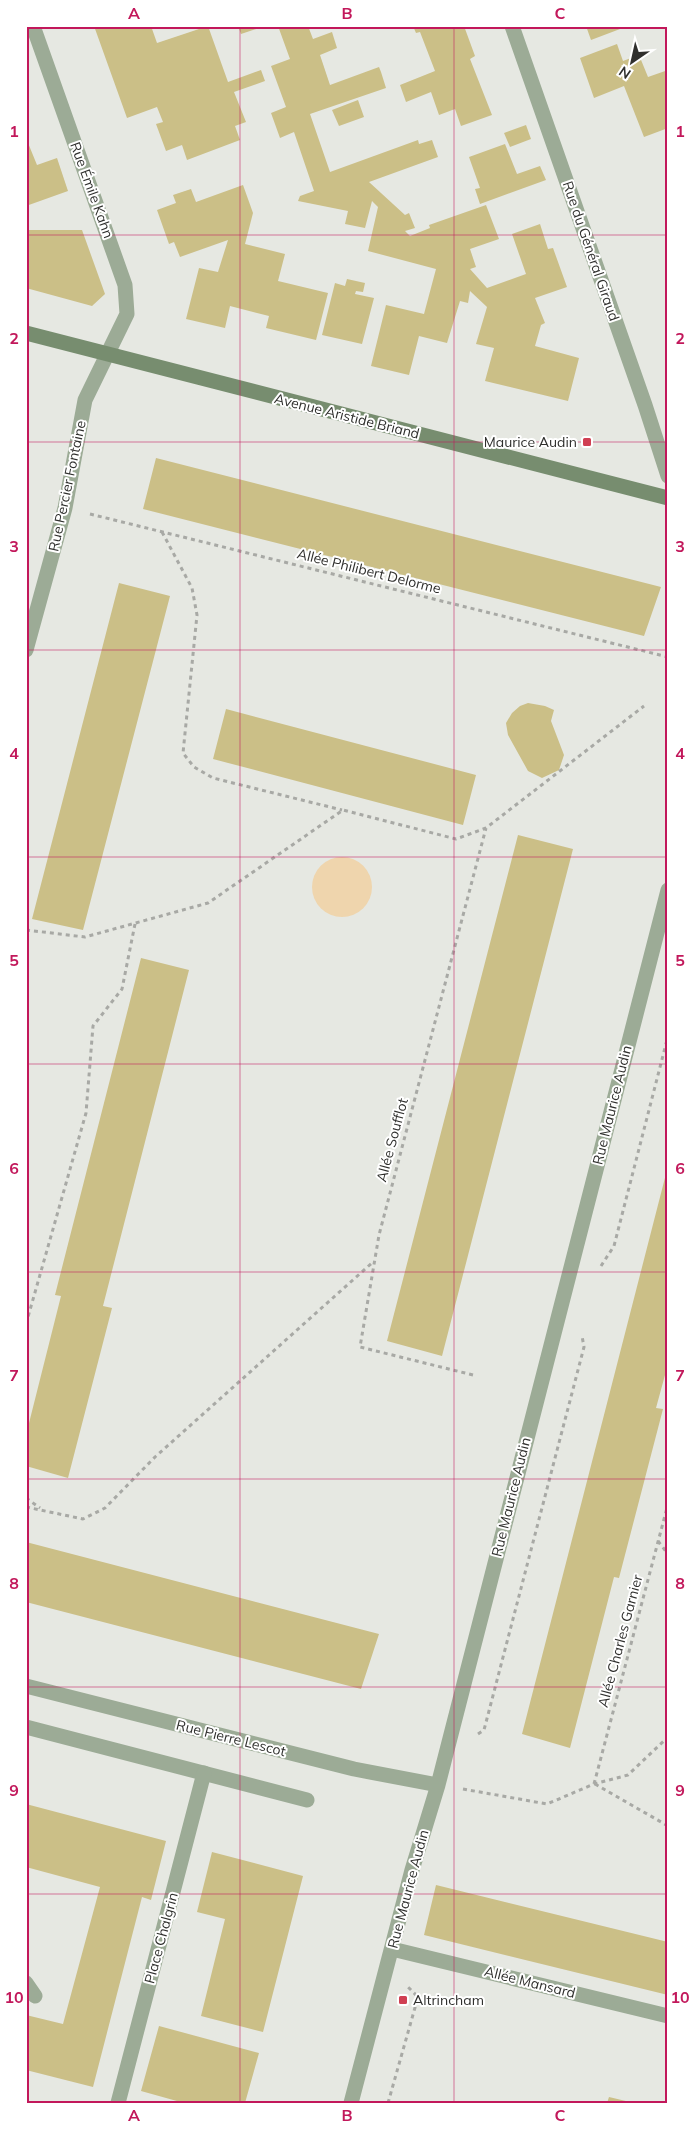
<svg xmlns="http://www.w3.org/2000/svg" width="694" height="2129" font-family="Mulish,sans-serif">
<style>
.green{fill:#efd5ad}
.building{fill:#cbbf87}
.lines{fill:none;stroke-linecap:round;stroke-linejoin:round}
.path{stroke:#a8a9a5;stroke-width:3;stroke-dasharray:4 4;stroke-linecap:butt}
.lane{stroke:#9cab96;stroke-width:15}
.street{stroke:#9cab96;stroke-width:15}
.secondary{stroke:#778d6f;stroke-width:15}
.grid{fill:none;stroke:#c2185b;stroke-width:1;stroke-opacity:0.55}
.poi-dot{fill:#d03f52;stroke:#fff;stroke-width:2}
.labels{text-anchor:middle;stroke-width:4;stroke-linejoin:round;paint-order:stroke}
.street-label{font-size:14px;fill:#2f2f2d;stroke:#fff}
.poi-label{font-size:14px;fill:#2f2f2d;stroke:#fff;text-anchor:end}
.neatline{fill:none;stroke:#c2185b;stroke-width:2}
.grid-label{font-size:16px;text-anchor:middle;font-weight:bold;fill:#c2185b}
</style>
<rect width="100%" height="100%" fill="#e6e8e2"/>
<path class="green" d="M312 887a30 30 0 1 1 60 0a30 30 0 1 1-60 0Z"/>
<path class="building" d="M94,26h57l6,17 51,-17 20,56 33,-12 4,11 -31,11 12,30 -11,4 5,14 -53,20 -5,-15 -16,6 -10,-27 7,-2 -6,-15 -30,11z
M238,26h24v1l-21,7z
M278,26h30l5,13 19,-7 5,16 -17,7 10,30 49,-18 2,5 5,16 -76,26 20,58 88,-32 1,4 13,-4 6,17 -69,25 36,33 4,-2 6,15 -10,3 5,5 20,-8 -1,-3 57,-20 13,34 -29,10 6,18 -6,2 17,19 39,-14 -14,-40 28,-10 8,25 5,-1 14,39 -32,11 10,25 -4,2 -6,21 44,12 -11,43 -83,-20 9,-33 -18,-4 11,-37 -17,-16 -2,12 -8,-2 -13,42 -28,-7 -10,39 -38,-9 15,-61 38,9 12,-45 -68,-18 10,-44 -6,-6 -7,27 -20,-4 3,-13 -50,-10 2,-5 14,-5 -20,-59 -14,6 -9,-25 15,-6 -15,-41 19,-7z
M413,26h51l11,30 -5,3 22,56 -31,11 -6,-17 -16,6 -8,-23 -25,10 -6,-17 35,-14 -15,-39 -4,1z
M586,26h42l-37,14z
M617,44l6,17 16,-6 9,22 20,-7v58l-24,9 -20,-51 -30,12 -14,-40z
M358,100l6,17 -25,9 -7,-16z
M526,125l5,14 -21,8 -6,-14z
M26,138l11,27 20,-7 11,33 -42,15z
M505,144l12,30 23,-8 6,14 -66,24 -5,-15 5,-1 -11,-31z
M243,185l10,28 -8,31 40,10 -7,27 50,12 -12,47 -50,-12 3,-12 -39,-10 -5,22 -39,-9 13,-51 19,4 10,-32 -48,17 -6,-15 -5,2 -12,-34 19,-7 -3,-8 18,-6 5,13z
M26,230h56l23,64 -13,12 -66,-18z
M347,279l18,4 -2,9 -7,-1 -1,3 19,4 -12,46 -40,-9 13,-52 10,3z
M156,458l505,129 -17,49 -501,-127z
M119,583l51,13 -87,334 -51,-11z
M528,703l17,3 9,4 -3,11 13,34 -5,15 -17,8 -14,-7 -20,-36 -2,-12 6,-10 8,-7z
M226,709l250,66 -13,50 -250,-66z
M518,835l55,14 -131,507 -55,-15z
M141,958l48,12 -86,336 9,2 -44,170 -42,-12v-31l35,-139 -6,-1z
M668,1166v198l-12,44 7,1 -44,169 -5,-1 -44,171 -48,-14z
M26,1542l353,92 -18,55 -335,-87z
M26,1804l140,37 -15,59 -9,-3 -49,190 -67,-17v-55l37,9 37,-137 -74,-20z
M212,1852l91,24 -40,156 -62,-16 24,-97 -28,-7z
M436,1885l232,57v53l-244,-60z
M159,2026l100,27 -14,50h-61l-43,-12z
M609,2097l21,5v1h-23z"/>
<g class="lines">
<path class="path" d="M90,514l578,143
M162,532l30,56 5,27 -14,138 11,14 19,11 129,32
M26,930l59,7 123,-34 135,-93 113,29 30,-11 158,-122
M601,1266l13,-20 54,-210
M26,1324l60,-211 7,-87 29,-37 13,-65
M473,1375l-113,-28 19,-112 107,-407
M26,1498l14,10
M26,1507l57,12 22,-11 50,-51 218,-195
M658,1541l10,13
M478,1734l6,-4 100,-383 -2,-11
M594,1784l74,-280
M595,1784l73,42
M463,1789l84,15 47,-20 34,-9 40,-38
M388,2103l30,-106 -10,-10"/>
<path class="lane" d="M26,1727l281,73
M392,1949l276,67
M26,1983l9,13"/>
<path class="street" d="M512,26l133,379 23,71
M26,650l39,-142 20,-108 42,-86 -2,-29 -92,-259
M26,1686l328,83 84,16
M118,2103l86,-330
M351,2103l61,-233 26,-85 230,-895"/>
<path class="secondary" d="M26,333l642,165"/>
</g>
<path class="grid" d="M240,26v2077M454,26v2077M26,235h642M26,442h642M26,650h642M26,857h642M26,1064h642M26,1272h642M26,1479h642M26,1687h642M26,1894h642"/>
<g class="poi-dot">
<rect x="582" y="437" width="10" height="10" rx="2.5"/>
<rect x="398" y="1995" width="10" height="10" rx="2.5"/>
</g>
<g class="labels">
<g class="street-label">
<text transform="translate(92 190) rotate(70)" y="5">Rue Émile Kahn</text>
<text transform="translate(591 251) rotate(71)" y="5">Rue du Général Giraud</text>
<text transform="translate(347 416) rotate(14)" y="5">Avenue Aristide Briand</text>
<text transform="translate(67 486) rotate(-78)" y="5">Rue Percier Fontaine</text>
<text transform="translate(369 571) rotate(14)" y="5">Allée Philibert Delorme</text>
<text transform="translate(612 1105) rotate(-76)" y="5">Rue Maurice Audin</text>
<text transform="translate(392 1140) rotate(-75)" y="5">Allée Soufflot</text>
<text transform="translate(511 1497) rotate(-76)" y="5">Rue Maurice Audin</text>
<text transform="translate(620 1641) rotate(-75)" y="5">Allée Charles Garnier</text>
<text transform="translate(231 1738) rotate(14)" y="5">Rue Pierre Lescot</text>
<text transform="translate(408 1889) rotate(-75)" y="5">Rue Maurice Audin</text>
<text transform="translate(161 1938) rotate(-75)" y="5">Place Chalgrin</text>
<text transform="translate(530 1982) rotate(14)" y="5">Allée Mansard</text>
</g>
<g class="poi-label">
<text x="577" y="447">Maurice Audin</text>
<text x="413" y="2005" text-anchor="start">Altrincham</text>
</g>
</g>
<rect width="694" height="2129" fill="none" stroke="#ffffff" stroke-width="55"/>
<g transform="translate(632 62) rotate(214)" stroke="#ffffff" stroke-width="4" paint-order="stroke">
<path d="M0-4L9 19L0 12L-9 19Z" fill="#2f2f2d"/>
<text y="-8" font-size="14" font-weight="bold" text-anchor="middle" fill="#2f2f2d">N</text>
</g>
<rect x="28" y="28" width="638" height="2074" class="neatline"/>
<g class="grid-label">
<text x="134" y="19">A</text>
<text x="347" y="19">B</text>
<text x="560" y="19">C</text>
<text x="14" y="137">1</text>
<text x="680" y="137">1</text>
<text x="14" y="344">2</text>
<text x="680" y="344">2</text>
<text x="14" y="552">3</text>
<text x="680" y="552">3</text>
<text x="14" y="759">4</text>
<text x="680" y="759">4</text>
<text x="14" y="966">5</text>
<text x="680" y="966">5</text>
<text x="14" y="1174">6</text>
<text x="680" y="1174">6</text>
<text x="14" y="1381">7</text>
<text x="680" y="1381">7</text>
<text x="14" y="1589">8</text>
<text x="680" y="1589">8</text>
<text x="14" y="1796">9</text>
<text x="680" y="1796">9</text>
<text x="14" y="2003">10</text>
<text x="680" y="2003">10</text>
<text x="134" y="2121">A</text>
<text x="347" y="2121">B</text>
<text x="560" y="2121">C</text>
</g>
</svg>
